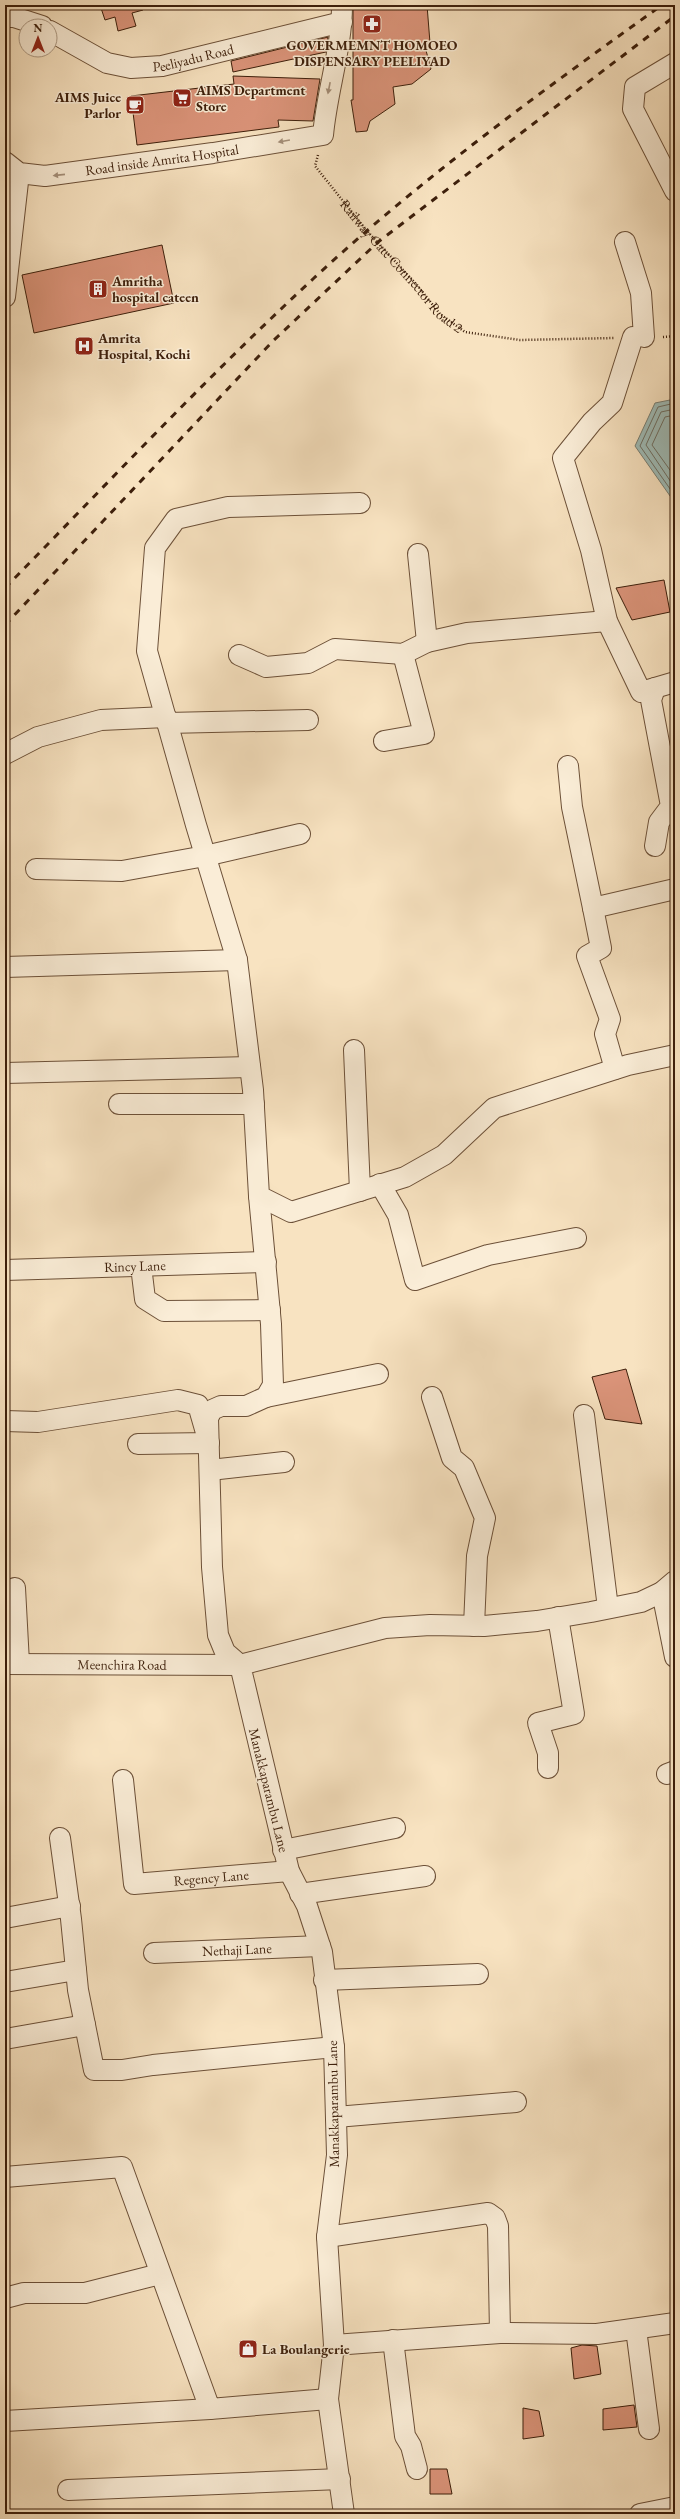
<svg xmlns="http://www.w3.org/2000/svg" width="680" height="2519" font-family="'EB Garamond',serif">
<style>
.water{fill:#9fbdb9;stroke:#787e73}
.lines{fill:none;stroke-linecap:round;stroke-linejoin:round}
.shore{stroke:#6e6e62;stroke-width:1}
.building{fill:#db947a;stroke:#3d1f0b}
.minor-casing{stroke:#6c5038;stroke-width:22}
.path{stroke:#3d1f0b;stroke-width:2.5;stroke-dasharray:1 2;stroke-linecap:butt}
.minor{stroke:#faedd7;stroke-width:20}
.rail{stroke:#3d1f0b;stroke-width:3;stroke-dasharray:7 7;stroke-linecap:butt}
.oneway{fill:#a5907b}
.labels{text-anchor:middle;stroke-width:3;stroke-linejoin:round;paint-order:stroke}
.poi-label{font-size:14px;font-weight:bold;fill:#3d1f0b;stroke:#faedd7;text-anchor:start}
.street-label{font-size:14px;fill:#3d1f0b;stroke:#faedd7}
</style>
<rect width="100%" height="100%" fill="#f8e3c1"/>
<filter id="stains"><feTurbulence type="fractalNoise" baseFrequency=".005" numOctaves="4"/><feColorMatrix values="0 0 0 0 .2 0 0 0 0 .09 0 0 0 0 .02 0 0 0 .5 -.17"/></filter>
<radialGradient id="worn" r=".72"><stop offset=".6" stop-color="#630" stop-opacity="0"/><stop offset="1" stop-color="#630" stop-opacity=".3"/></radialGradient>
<path class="water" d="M675,399v104l-40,-57 20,-43z"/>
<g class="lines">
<path class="shore" d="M675,403l-17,4 -18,39 35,50
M675,409l-14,3 -15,33 29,43
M675,415l-10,2 -13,28 23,32"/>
</g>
<path class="building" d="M100,5h43v5l-11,3 4,13 -18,5 -3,-14 -10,3z
M427,5l3,38h-6l7,26 -19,15 -19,3 2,17 -25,17 -3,10 -11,1 -5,-32h2v-93z
M328,37l-2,15 -93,20 -2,-11z
M233,76l87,3 -7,42 -35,-1 1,7 -142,18 -6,-49 103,-12z
M162,245l12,58 -140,30 -12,-58z
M664,580l6,32 -38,8 -16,-32z
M626,1369l16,55 -37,-5 -13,-42z
M582,2345l15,1 4,28 -27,5 -3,-31z
M634,2405l3,22 -34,3v-21z
M523,2408l16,3 5,25 -21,3z
M430,2469h17l5,25h-22z"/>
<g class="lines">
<defs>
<g id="minor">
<path d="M5,17h9l28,9"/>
<path id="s2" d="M50,31l57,32 24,5 31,-2 180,-44"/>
<path d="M675,63l-40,24 -2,22 42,82"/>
<path id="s3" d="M5,162l14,11 26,3 168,-23 110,-18c4,-44 19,-87 19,-130"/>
<path d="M625,242l16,51 3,44"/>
<path d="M5,297l14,-124"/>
<path d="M633,337l-21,66 -20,19 -29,36 28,92 16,71 34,71 34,-10"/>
<path d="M360,503l-132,4 -52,12 -21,29 -8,103 49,174 41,135 16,130 6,106 32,16 114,-35 39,-22 50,-47 134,-43 47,-10"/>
<path d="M418,554l9,88"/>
<path d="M239,655l27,12 42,-4 27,-14 68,5 24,-12 40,-9 140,-12"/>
<path d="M655,688l-4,12 20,106 -12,16 -4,24"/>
<path d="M167,723l141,-3"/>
<path d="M384,741l40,-7 -21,-80"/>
<path d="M5,754l33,-17 63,-17 65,-3"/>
<path d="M568,766l4,41 21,101 82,-19"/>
<path d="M36,869l86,2 83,-15 95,-22"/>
<path d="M593,908l8,40 -14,8 23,63 -5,15 10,35"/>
<path d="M5,967l232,-7"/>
<path d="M354,1050l6,141"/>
<path d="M5,1073l245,-6"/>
<path d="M119,1104h135"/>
<path d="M380,1184l18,31 17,65 73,-25 88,-17"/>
<path d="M141,1266l4,33 19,12 106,-1"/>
<path id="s4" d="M5,1270l261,-8"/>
<path d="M266,1397l112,-23"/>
<path d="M432,1397l20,61 12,10 21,50 -8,38 -3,70"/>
<path d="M584,1415l24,193"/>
<path d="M5,1421l33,1 140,-22 20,5 11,38 -71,1"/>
<path d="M210,1470l74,-8"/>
<path d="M15,1588l4,75"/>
<path d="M662,1592l13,65"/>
<path id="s5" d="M5,1664l235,1"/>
<path d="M240,1665l-15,-13 -7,-17 -6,-68 -4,-149 4,-8 9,-4h25l20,-9 7,-12 -2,-61 -12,-128"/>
<path d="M548,1768v-15l-10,-30 36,-9 -16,-97"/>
<path d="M667,1774l8,-3"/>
<path id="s6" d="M123,1780l11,104 155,-13"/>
<path d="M60,1838l11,81 7,71 16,80h28l31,-5 181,-18"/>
<path d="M283,1850l112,-22"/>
<path d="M300,1894l125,-18"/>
<path d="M5,1918l65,-12"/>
<path id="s7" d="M154,1953l166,-7"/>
<path d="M324,1980l154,-6"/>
<path d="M5,1982l71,-12"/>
<path d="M5,2039l80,-14"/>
<path d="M336,2117l180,-15"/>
<path d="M5,2177l117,-10 88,242 118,-10"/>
<path d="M327,2237l161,-24 7,5 3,8 2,107"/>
<path d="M5,2298l19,-5h61l75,-19"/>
<path d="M636,2329l13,100"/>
<path d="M393,2340l12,96 6,10 6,23"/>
<path d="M334,2345l166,-12 97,1 78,-11"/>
<path d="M5,2421l205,-12"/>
<path d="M68,2490l272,-11"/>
<path d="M344,2514l-16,-115 6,-54 -7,-108 10,-82 -3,-108 -12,-95 -15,-46 -18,-35 -49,-206 145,-37 45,-3 54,1 53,-5 54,-9 50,-10 21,-10 13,-11"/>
<path d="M640,2514l35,-7"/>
</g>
</defs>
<use href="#minor" class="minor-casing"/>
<g class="path">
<path id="s1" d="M318,155l-3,11 52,65 50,54 23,29 25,18 55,8 94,-2"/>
<path d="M663,337l12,-1"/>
</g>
<use href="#minor" class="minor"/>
<path class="rail" d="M5,588c102,-104 202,-211 309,-310 108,-100 228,-187 348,-273
M5,625l268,-284 105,-99 297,-226"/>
</g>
<defs><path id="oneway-solid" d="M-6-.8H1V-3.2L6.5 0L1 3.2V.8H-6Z"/></defs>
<g class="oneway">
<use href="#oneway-solid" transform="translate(329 88) rotate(101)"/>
<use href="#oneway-solid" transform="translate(284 141) rotate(170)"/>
<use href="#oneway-solid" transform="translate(59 175) rotate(174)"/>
</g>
<defs>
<symbol id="pharmacy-square" viewBox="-11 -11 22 22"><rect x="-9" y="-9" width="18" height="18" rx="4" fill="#8f2418" stroke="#faedd7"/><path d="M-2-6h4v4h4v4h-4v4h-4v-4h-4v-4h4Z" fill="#fff"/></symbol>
<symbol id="supermarket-square" viewBox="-11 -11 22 22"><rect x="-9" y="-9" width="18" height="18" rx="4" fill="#8f2418" stroke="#faedd7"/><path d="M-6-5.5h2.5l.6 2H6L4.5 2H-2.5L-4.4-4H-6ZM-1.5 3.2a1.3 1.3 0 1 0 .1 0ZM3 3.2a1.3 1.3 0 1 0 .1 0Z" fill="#fff"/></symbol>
<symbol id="cafe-square" viewBox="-11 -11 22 22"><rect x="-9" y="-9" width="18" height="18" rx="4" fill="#8f2418" stroke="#faedd7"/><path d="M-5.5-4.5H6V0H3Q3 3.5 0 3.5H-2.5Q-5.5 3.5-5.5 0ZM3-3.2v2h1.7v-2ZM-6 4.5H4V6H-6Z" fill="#fff"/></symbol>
<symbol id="building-square" viewBox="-11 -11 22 22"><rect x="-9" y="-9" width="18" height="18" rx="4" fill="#8f2418" stroke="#faedd7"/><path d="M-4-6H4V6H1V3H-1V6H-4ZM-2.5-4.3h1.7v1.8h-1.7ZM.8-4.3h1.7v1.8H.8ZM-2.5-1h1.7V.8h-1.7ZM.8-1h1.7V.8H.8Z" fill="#fff"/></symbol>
<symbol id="hospital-square" viewBox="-11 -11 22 22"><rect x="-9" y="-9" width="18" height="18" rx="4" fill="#8f2418" stroke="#faedd7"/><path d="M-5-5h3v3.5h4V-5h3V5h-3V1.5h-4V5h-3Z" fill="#fff"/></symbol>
<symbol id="shop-square" viewBox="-11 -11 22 22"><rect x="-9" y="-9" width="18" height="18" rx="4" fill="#8f2418" stroke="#faedd7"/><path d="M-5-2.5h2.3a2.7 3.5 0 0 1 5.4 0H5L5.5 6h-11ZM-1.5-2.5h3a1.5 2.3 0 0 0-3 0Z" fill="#fff"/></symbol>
</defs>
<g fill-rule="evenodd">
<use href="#pharmacy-square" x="361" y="13" width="22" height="22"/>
<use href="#supermarket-square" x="171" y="87" width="22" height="22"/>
<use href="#cafe-square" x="124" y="94" width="22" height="22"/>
<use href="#building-square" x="87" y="278" width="22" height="22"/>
<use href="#hospital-square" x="73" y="335" width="22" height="22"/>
<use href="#shop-square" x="237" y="2338" width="22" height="22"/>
</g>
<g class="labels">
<g class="poi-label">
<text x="372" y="50" text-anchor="middle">GOVERMEMNT HOMOEO<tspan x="372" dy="16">DISPENSARY PEELIYAD</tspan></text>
<text x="196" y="95">AIMS Department<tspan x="196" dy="16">Store</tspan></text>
<text x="121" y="102" text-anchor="end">AIMS Juice<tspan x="121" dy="16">Parlor</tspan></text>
<text x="112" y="286">Amritha<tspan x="112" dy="16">hospital cateen</tspan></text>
<text x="98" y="343">Amrita<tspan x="98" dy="16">Hospital, Kochi</tspan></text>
<text x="262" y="2354">La Boulangerie</text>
</g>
<g class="street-label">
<text dy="5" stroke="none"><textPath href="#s2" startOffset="153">Peeliyadu Road</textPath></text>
<text dy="5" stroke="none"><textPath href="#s3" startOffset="162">Road inside Amrita Hospital</textPath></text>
<text dy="5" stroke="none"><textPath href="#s1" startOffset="144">Railway Gate Connector Road 2</textPath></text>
<text dy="5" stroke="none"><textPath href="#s4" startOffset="130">Rincy Lane</textPath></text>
<text dy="5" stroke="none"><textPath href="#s5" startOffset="117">Meenchira Road</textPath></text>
<text transform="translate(269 1790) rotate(76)" y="5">Manakkaparambu Lane</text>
<text dy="5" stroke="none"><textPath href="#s6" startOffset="182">Regency Lane</textPath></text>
<text dy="5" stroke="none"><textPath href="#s7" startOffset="83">Nethaji Lane</textPath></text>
<text transform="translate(333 2104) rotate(-91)" y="5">Manakkaparambu Lane</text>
</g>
</g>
<rect width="680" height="2519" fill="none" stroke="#f8e3c1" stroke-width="20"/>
<rect x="6" y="6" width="668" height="2507" fill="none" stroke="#3d1f0b" stroke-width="2"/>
<rect x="10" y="10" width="660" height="2499" fill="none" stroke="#3d1f0b"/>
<g transform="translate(38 38)"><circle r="19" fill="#faedd7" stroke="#ae9b85"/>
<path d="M0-3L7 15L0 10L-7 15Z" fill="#8f2418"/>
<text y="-6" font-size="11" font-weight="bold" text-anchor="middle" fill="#3d1f0b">N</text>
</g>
<rect width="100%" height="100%" filter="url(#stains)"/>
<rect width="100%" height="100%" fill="url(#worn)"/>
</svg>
